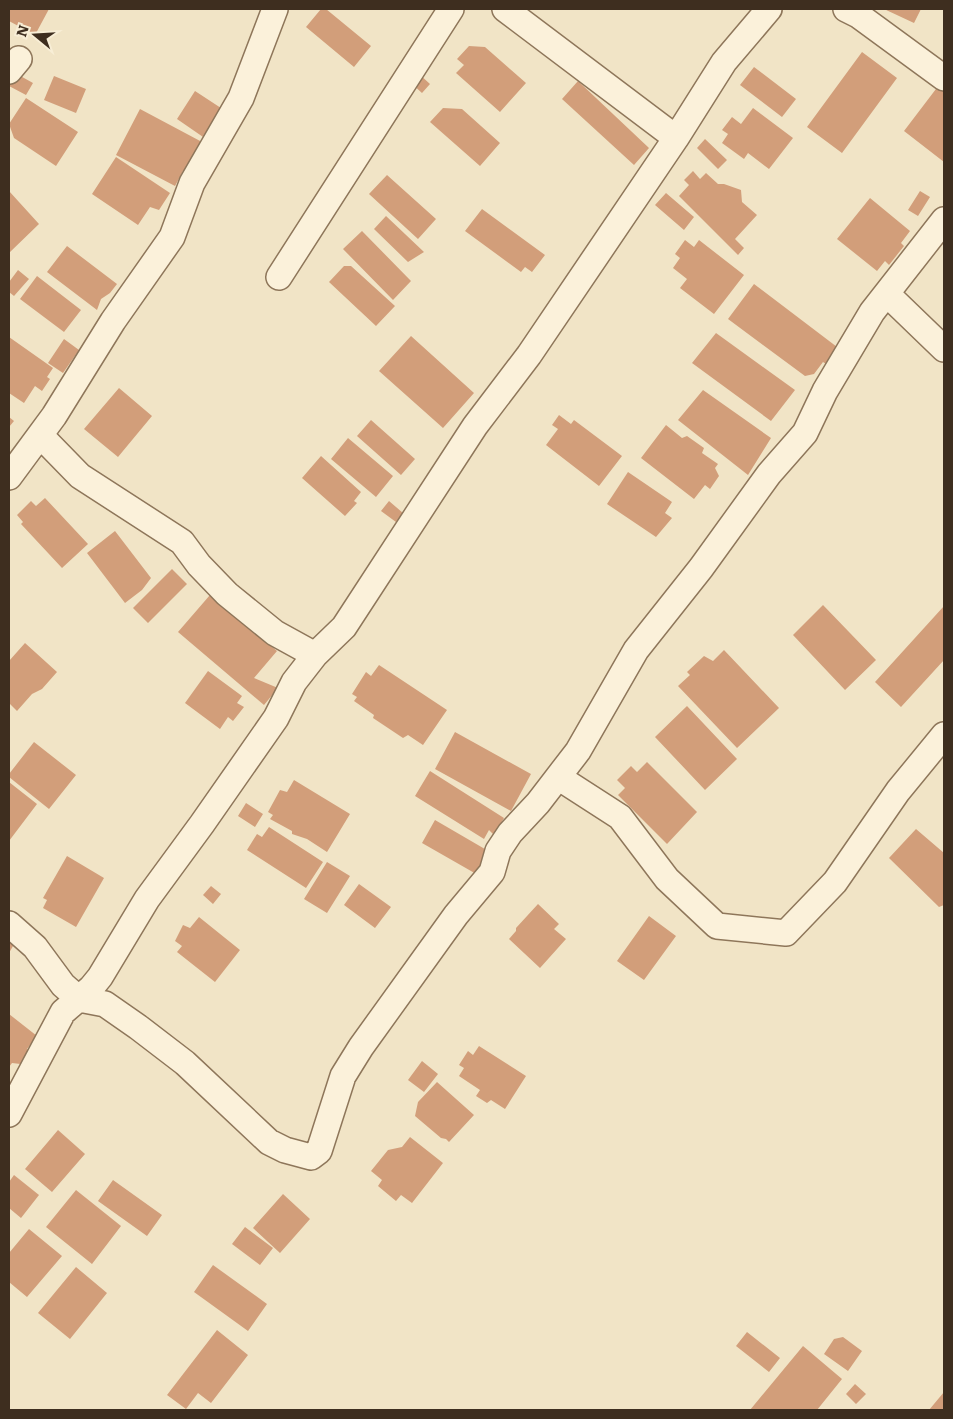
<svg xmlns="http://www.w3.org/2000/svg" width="953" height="1419" font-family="Literata,serif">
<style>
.building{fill:#d29e7a}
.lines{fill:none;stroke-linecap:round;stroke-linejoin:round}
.street-casing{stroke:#8e765a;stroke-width:28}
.street{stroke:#fbf1da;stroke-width:25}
</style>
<rect width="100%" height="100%" fill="#f1e4c6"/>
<path class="building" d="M9,9h40l-14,26 -26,-14z
M321,9h5l45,37 -17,21 -48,-40z
M884,9h37l-7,14z
M469,46l16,1 41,36 -26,29 -44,-39 8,-8 -7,-6z
M862,52l35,26 -55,75 -35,-26z
M754,67l42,32 -14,18 -42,-32z
M15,73l18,10 -7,12 -17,-9z
M419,74l11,10 -8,9 -11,-10z
M54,76l32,13 -10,24 -32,-13z
M578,81l71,67 -15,17 -72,-66z
M939,85l5,4v73l-40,-31z
M195,91l29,19 -18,29 -29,-20z
M26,98l52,34 -22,34 -42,-28 -5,-14z
M443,108l19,1 38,34 -20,23 -50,-44z
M753,108l40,30 -24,31 -21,-16 -4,6 -22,-16 6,-9 -6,-4 10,-13 9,7z
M140,109l62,33 -16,29h-3l-8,15 -59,-31z
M705,139l22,21 -9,9 -21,-21z
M116,157l54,36 -11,17 -9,-3 -12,18 -46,-31z
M693,171l7,8 6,-6 12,11h6l17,6 1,12 15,13 -22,24 9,9 -6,7 -59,-59 10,-11 -5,-5z
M387,175l49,44 -18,20 -49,-45z
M9,191l30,33 -30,29z
M920,191l10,6 -12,19 -10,-6z
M666,193l28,24 -10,13 -29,-25z
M870,198l40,33 -9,12 3,3 -15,19 -4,-4 -8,10 -40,-32z
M482,209l63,46 -13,17 -7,-5 -4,5 -56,-41z
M386,216l38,36 -16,10 -34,-33z
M362,231l49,50 -18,19 -50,-51z
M685,240l9,7 5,-7 45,35 -30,39 -34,-26 7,-9 -14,-11 7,-10 -5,-4z
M67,246l50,38 -7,9 -9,6 -4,11 -50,-38z
M344,266h7l44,40 -19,20 -47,-44z
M18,270l11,9 -15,17 -5,-4v-10z
M37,276l44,34 -17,22 -44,-33z
M754,284l87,66 -12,16 -6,-4 -9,12 -9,2 -77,-57z
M716,333l79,57 -24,31 -79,-58z
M411,336l63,57 -31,35 -64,-57z
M9,337l44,31 -6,9 3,2 -8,12 -7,-5 -11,17 -15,-10z
M64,339l15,11 -16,23 -15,-10z
M119,388l33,28 -34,41 -34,-28z
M703,390l68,48 -23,37 -70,-55z
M559,415l12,9 3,-4 48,36 -23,30 -53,-41 12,-16 -6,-4z
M9,417l5,4 -5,6z
M371,420l44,39 -14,16 -44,-39z
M666,425l16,13 5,-2 17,12 -2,5 16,11 -3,4 4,8 -9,13 -5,-4 -11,14 -53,-41z
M348,438l45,38 -17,21 -45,-38z
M321,456l40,36 -7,9 3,2 -12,13 -43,-38z
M628,472l44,30 -7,11 7,5 -16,19 -49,-33z
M45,498l43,46 -26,24 -41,-44 2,-2 -6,-7 14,-14 5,5z
M389,501l14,12 -7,9 -15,-11z
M115,531l36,47 -9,12 -17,13 -38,-50z
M172,569l15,15 -39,39 -15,-15z
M210,595l67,56 -23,27 24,10 -14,17 -86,-73z
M823,605l53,55 -31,30 -52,-55z
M944,606v54l-43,47 -26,-25z
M25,643l32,29 -15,17 -10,5 -15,17 -8,-8v-42z
M724,650l55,58 -42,40 -59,-62 12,-11 -3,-3 17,-16 9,5z
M379,665l68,45 -24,35 -15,-10 -5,3 -30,-20 1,-3 -20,-14 3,-4 -5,-3 14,-22 5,4z
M208,671l34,25 -5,7 7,4 -11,14 -5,-4 -8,12 -35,-26z
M687,706l50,53 -32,31 -50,-53z
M455,732l76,42 -20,37 -76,-42z
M34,742l42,33 -27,34 -40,-32v-3z
M647,762l50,50 -30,32 -49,-49 7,-7 -8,-8 14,-14 6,6z
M430,771l74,47 -10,17 -5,-5 -5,9 -69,-43z
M294,780l56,34 -23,38 -20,-13 -15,-5v-3l-22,-12 3,-4 -5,-3 12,-22 7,2z
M9,782l28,22 -28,37z
M246,803l17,11 -8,13 -17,-11z
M435,820l55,32 -12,23 -56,-32z
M269,827l54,35 -17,26 -59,-38 10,-16 5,3z
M916,829l28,24v52l-5,2 -50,-49z
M67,856l37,22 -28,49 -33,-19 4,-8 -4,-2z
M327,862l23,14 -23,37 -23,-14z
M359,884l32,23 -16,21 -31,-23z
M211,886l10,8 -8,10 -10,-9z
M538,904l21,20 -5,5 12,10 -26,29 -31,-29 7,-8v-3z
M649,916l27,20 -32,44 -27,-19z
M199,917l41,33 -25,32 -38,-30 5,-6 -7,-5 8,-16 7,3z
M9,938l4,8 -4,7z
M9,1014l28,22 -10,13 9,7 -7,9 -17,-2 -3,4z
M479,1046l47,30 -21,33 -14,-9 -4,3 -11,-7 4,-6 -21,-14 5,-8 -5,-3 9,-14 5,4z
M422,1061l16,13 -14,18 -16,-12z
M437,1082l37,33 -25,27 -3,-3 -5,-1 -26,-22 3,-14z
M58,1130l27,24 -33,38 -27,-23z
M410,1137l33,26 -31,40 -11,-8 -5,6 -18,-15 4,-6 -11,-9 17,-21 14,-3z
M14,1175l25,20 -18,23 -12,-10v-26z
M113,1180l49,35 -15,21 -49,-35z
M76,1190l45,36 -29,38 -46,-37z
M283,1194l27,25 -30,34 -27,-25z
M245,1227l28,21 -13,17 -28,-21z
M29,1229l33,27 -35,41 -18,-15v-29z
M213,1265l54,39 -19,27 -54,-39z
M76,1267l31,26 -37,46 -32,-26z
M217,1330l31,25 -37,48 -13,-10 -12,16 -19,-14z
M747,1332l33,26 -11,14 -33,-26z
M843,1337l19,14 -14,20 -24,-17 10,-15z
M803,1346l39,33 -25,31h-67z
M855,1384l11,10 -10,10 -10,-10z
M944,1392v18h-15z"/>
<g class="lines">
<defs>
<path id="street" d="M505,9l171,129
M846,9l12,6 86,63
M9,71l10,-12
M279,277l172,-268
M887,294l57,55
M40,435l40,41 102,66 17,23 28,29 48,39 40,22
M9,477l45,-61 59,-95 59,-84 20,-54 49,-85 34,-89
M558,777l62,40 47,62 50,47 69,7 49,-51 63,-91 46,-56
M9,924l26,23 28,38 16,14 26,5 33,23 47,36 84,79 16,8 26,7 8,-6 24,-75 18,-29 95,-132 36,-43 6,-21 12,-18 28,-30 40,-52 58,-101 65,-82 68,-94 36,-41 20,-42 47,-79 72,-92
M9,1114l54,-102 28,-24 9,-11 47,-78 55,-75 74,-106 18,-36 21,-27 29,-28 131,-201 54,-71 147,-217 48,-76 45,-53"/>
</defs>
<use href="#street" class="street-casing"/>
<use href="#street" class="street"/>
</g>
<rect width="953" height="1419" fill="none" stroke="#3e2e1f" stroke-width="20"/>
<g transform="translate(35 35) rotate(288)" stroke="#f8eed6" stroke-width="4" paint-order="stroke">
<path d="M0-4L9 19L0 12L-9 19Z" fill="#3e2e1f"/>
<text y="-8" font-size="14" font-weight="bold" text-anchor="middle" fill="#3e2e1f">N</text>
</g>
</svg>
